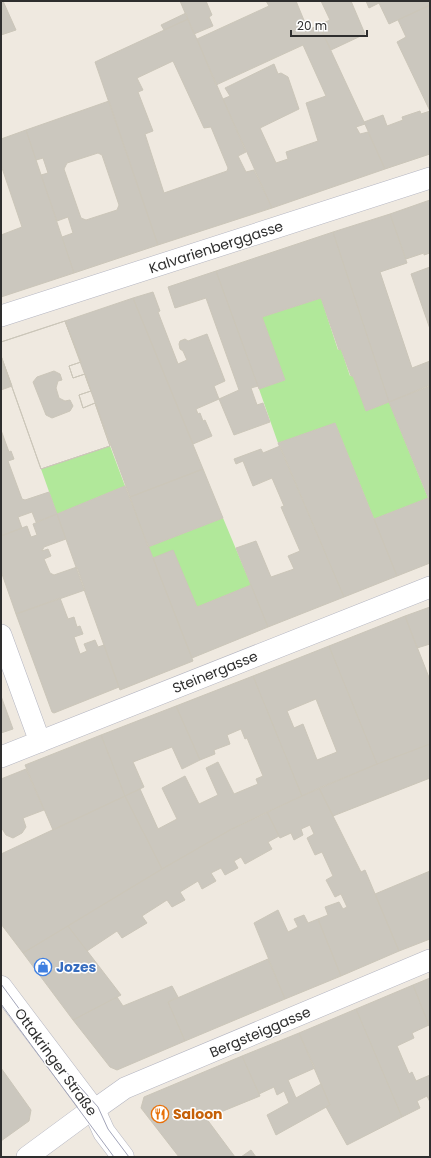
<svg xmlns="http://www.w3.org/2000/svg" width="431" height="1158" font-family="Poppins,sans-serif">
<style>
.green{fill:#b1e89a}
.building{fill:#cbc7be;stroke:#cbc6b9;fill-rule:evenodd}
.lines{fill:none;stroke-linecap:round;stroke-linejoin:round}
.minor-casing{stroke:#b4b5c1;stroke-width:22}
.secondary-casing{stroke:#b4b5c1;stroke-width:23}
.minor{stroke:#fff;stroke-width:21}
.secondary{stroke:#fff;stroke-width:22}
.tram{stroke:#a2a4b8;stroke-width:1}
.labels{text-anchor:middle;stroke-width:3;stroke-linejoin:round;paint-order:stroke}
.street-label{font-size:14px;fill:#2e2e2e;stroke:#fff}
.shop-label{font-size:14px;font-weight:bold;fill:#366cbe;stroke:#fff;text-anchor:start}
.food-label{font-size:14px;font-weight:bold;fill:#c56008;stroke:#fff;text-anchor:start}
</style>
<rect width="100%" height="100%" fill="#efe9e0"/>
<path class="green" d="M321,298l17,52 3,-1 9,27h3l13,35 23,-9 39,96 -54,21 -39,-96 -57,20 -19,-54 26,-9 -23,-63z
M110,446l15,40 -68,28 -16,-45z
M223,518l28,67 -54,22 -24,-56 -20,7 -5,-11z"/>
<path class="building" d="M1,1h2l13,29 -15,5z
M180,1h26l6,14 -3,2 4,9 -19,8z
M266,1h30l12,29 11,-5 46,99 -9,3 4,7 8,-2 17,37 -113,39 -49,-109 7,-3 -5,-8 49,-24 4,10 3,-1 7,4 11,32 -39,19 16,35 12,-4 -2,-7 32,-11 -12,-38 20,-7 -23,-51 -87,40 -19,-46 72,-33z
M321,1h30l14,33 -34,16 -12,-25 11,-5z
M366,1h64v4l-41,19 -10,-21 -10,5z
M430,5v106l-33,-69 9,-5 -8,-17z
M186,13l2,6 -24,11 -3,-5z
M188,19l58,133 -8,4 8,16 8,-2 18,38 -114,37 -63,-183zM173,61l31,67 7,-1 17,41 -1,3 -63,22 -19,-59 8,-3 -15,-39 5,-2 -6,-12z
M109,101l49,144 -84,28 -12,-36 11,-4 -5,-16 -11,4 -16,-46 7,-2 -5,-15 -7,2 -10,-30zM98,153l4,2 17,50 -2,5 -31,10 -5,-2 -17,-49 3,-6z
M420,111l1,3 9,-3v43l-45,15 -21,-47 19,-7 4,11 16,-6 -1,-3z
M26,130l48,143 -73,24v-62l21,-8 -21,-62v-26z
M430,200v53l-6,2v-2l-18,6 -16,-45z
M390,214l17,49 -27,9 32,96 18,-7v24l-41,17 -56,-170z
M333,232l56,170 -23,9 -13,-35h-2l-10,-27 -2,1 -18,-52 -59,19 23,63 -26,9 -43,-118z
M430,267v62l-19,-55z
M216,271l42,115 -7,2 6,17 6,-2 7,19 -36,13 -15,-36 20,-9 -33,-92 -31,10 -7,-21z
M153,292l7,19 -2,1 20,52 9,-4 -4,-9 -3,-2 -1,-5 1,-3 5,-2 3,2 19,-7 18,47 -11,5 5,13 -23,10 2,5 2,-1 3,8 2,-1 7,16 -19,8 -60,-146z
M133,298l70,171 -73,28 -65,-176z
M65,321l16,41 -12,4 4,12 12,-4 6,17 -12,4 4,13 12,-5 15,43 -69,23 -40,-113v-14zM54,371l6,3 2,6 -4,1 -2,7 3,10 6,3 5,-1 3,6 -3,5 -18,7 -6,-3 -13,-33 4,-5z
M65,321l16,41 -12,4 4,12 12,-4 6,17 -12,4 4,13 12,-5 15,43 -69,23 -40,-113v-14z
M1,356l11,30 -11,4z
M430,386v116l-41,-100z
M335,423l62,153 -53,21 -66,-154z
M1,430l8,22 2,-1 3,8 -6,2 14,38 3,1 24,-8 8,22 -21,8 -4,-10 -14,5 4,11 -21,8z
M280,446l64,151 -76,30 -32,-79 20,-7 15,36 23,-8 -6,-13 12,-5 -19,-44 3,-1 -12,-28 -19,8 -10,-25 -7,3 -2,-5 27,-10 2,4z
M203,469l20,49 -75,29 -18,-50z
M125,486l68,175 -73,29 -63,-176z
M428,498l2,4v61l-33,13 -23,-57z
M57,514l9,25 -22,8 -2,4 6,-2 3,7 -7,3 6,14 4,2 23,-8 8,23 -69,24 -15,-43v-35l26,-10 4,11 6,-2 -4,-11z
M173,550l24,57 54,-22 17,42 -76,31 -39,-100z
M60,598l8,21 6,-2 3,10 3,-1 3,8 -9,3 6,17 7,-3 -3,-7 11,-4 3,7 6,-2 15,42 -65,26 -2,-1 -36,-98z
M430,607v37l-13,4 -12,-32z
M405,616l25,64v64l-53,20 -48,-118z
M329,646l48,118 -75,32 -49,-120zM316,699l21,53 -20,8 -14,-36 -9,4 -7,-17z
M253,676l49,120 -72,34 -68,39 -37,-73 15,-7 18,40 19,-10 -15,-31 23,-12 14,28 19,-9 -12,-27 12,-6 16,32 24,-10 -2,-5 7,-3 -16,-38 -2,1 -4,-10 -14,6 3,9 -16,6 1,4 -15,6 -24,-54z
M1,696l12,33 -12,4z
M176,706l24,54 -18,9 -10,-22 -39,15 11,25 -19,9 -24,-61z
M101,735l24,61 -72,34 -28,-65z
M430,744v34l-97,38 -14,-28 58,-24z
M26,769l18,41 -21,8 3,9 -4,6 -9,5 -7,-3 -5,-8v-48z
M319,788l42,84 4,-2 34,81 -58,25 -23,-57 10,-4 -3,-8 14,-5 4,7 4,-2 -6,-13 -6,3 -9,-17 7,-4 -11,-24 -7,3 -8,-17 7,-4 -4,-9 -9,4 2,6 -9,5 -3,-7 -11,5 -13,-26z
M125,796l37,73 -139,84 -22,-29v-70z
M267,812l12,24 -11,6 4,7 -27,15 -4,-7 -7,4 4,7 -13,7 -4,-7 -10,5 5,8 -14,8 -4,-8 -18,11 5,8 -13,7 -5,-7 -25,16 5,7 -25,15 -5,-7 -30,20 -19,-25 94,-57 68,-39z
M430,871v68l-31,12 -24,-57z
M278,910l10,22 10,-5 -4,-8 10,-4 4,8 10,-4 23,57 -56,23 -31,-76z
M68,926l53,69 -48,25 -50,-67z
M268,959l17,40 -100,42 -17,-39z
M430,978v50l-17,-43z
M413,985l16,40 -17,8 2,5 -17,8 12,28 3,-2 4,9 14,-6v27l-3,-6 -10,5 3,7 -18,9 -46,-108z
M172,986l6,11 -10,5 17,39 -68,29 -7,-3 -37,-47 44,-23 6,9z
M356,1009l46,108 -55,28 -21,-38 4,-2 -31,-72z
M299,1033l16,35 -27,12 8,18 25,-14 9,21 -54,30 -9,-20 22,-12 -5,-12 -7,4 -3,-8 -15,7 -17,-38z
M242,1056l18,40 -54,22 29,39h-56l-38,-49 3,-11z
M1,1068l30,42 -2,11 -28,20z
M251,1150l5,7h-15z"/>
<g class="lines">
<defs>
<path id="minor" d="M1,316l429,-138
M1,635l39,107
M1,757l429,-170
M27,1157l57,-42 10,-5 31,-22 305,-128"/>
<path id="secondary" d="M1,987l93,123 10,22 19,25"/>
</defs>
<use href="#minor" class="minor-casing"/>
<use href="#secondary" class="secondary-casing"/>
<use href="#minor" class="minor"/>
<use href="#secondary" class="secondary"/>
<path class="tram" d="M1,984l61,83 36,40 10,22 21,28
M1,1004l113,153"/>
</g>
<defs>
<symbol id="shop-ring" viewBox="-11 -11 22 22"><circle r="9.5" fill="#fff" stroke="#3f7fe0" stroke-width="1.5"/><path d="M-5-2.5h2.3a2.7 3.5 0 0 1 5.4 0H5L5.5 6h-11ZM-1.5-2.5h3a1.5 2.3 0 0 0-3 0Z" fill="#3f7fe0"/></symbol>
<symbol id="restaurant-ring" viewBox="-11 -11 22 22"><circle r="9.5" fill="#fff" stroke="#e8710a" stroke-width="1.5"/><path d="M-5-6h1v4h1v-4h1v4h1v-4h1v5L-1.5 .5V6h-2V.5L-5-1ZM5-6V6H3V1.5H1.5Q1.5-4 5-6Z" fill="#e8710a"/></symbol>
</defs>
<g fill-rule="evenodd">
<use href="#shop-ring" x="33" y="957" width="20" height="20"/>
<use href="#restaurant-ring" x="150" y="1104" width="20" height="20"/>
</g>
<g class="labels">
<g class="street-label">
<text transform="translate(216 247) rotate(-18)" y="5">Kalvarienberggasse</text>
<text transform="translate(215 672) rotate(-22)" y="5">Steinergasse</text>
<text transform="translate(260 1032) rotate(-23)" y="5">Bergsteiggasse</text>
<text transform="translate(56 1062) rotate(54)" y="5">Ottakringer Straße</text>
</g>
<g class="shop-label">
<text x="56" y="972">Jozes</text>
</g>
<g class="food-label">
<text x="173" y="1119">Saloon</text>
</g>
</g>
<rect width="431" height="1158" fill="none" stroke="#2e2e2e" stroke-width="4"/>
<path d="M291 30v6h76v-6" fill="none" stroke="#2e2e2e" stroke-width="2"/>
<text x="297" y="30" font-size="12" fill="#2e2e2e" stroke="#ffffff" stroke-width="3" paint-order="stroke">20 m</text>
</svg>
